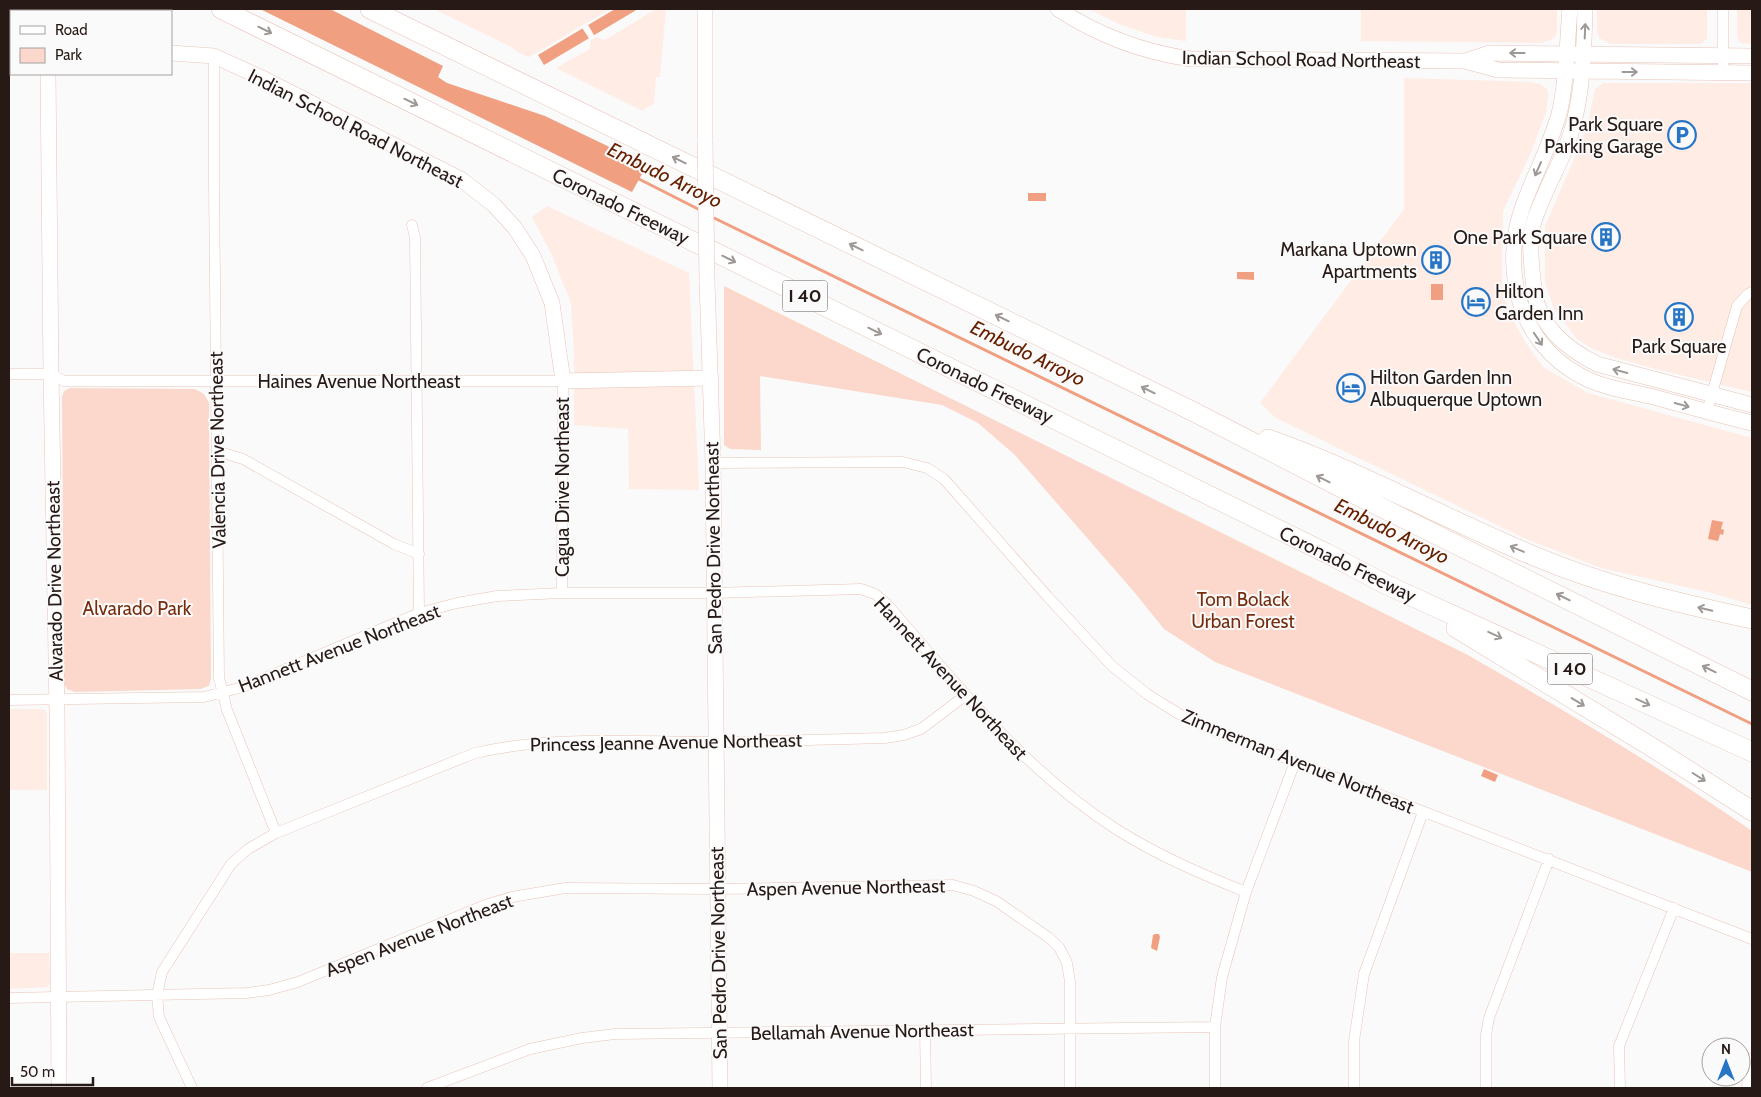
<svg xmlns="http://www.w3.org/2000/svg" width="1761" height="1097" font-family="Cabin,sans-serif">
<style>
.built{fill:#feece5}
.green{fill:#fbd8cb}
.water{fill:#f19f81}
.pier{fill:#fafafa}
.lines{fill:none;stroke-linecap:round;stroke-linejoin:round}
.stream{stroke:#f19f81;stroke-width:3}
.street-casing{stroke:#e8c4b7;stroke-width:11}
.secondary-casing{stroke:#e8c4b7;stroke-width:16}
.highway-casing{stroke:#e8c4b7;stroke-width:20}
.street{stroke:#fff;stroke-width:10}
.secondary{stroke:#fff;stroke-width:15}
.highway{stroke:#fff;stroke-width:19}
.secondary-bridge-casing{stroke:#e8c4b7;stroke-width:16;stroke-linecap:butt}
.secondary-bridge{stroke:#fff;stroke-width:15}
.oneway{stroke:#9e9896}
.labels{text-anchor:middle;stroke-width:4;stroke-linejoin:round;paint-order:stroke}
.shield{fill:#fafafa;stroke:#665d5a;stroke-width:1}
.shield-label{font-size:18px;font-weight:bold;fill:#271a16}
.street-label{font-size:19px;fill:#271a16;stroke:#fafafa}
.poi-label{font-size:19px;fill:#271a16;stroke:#fafafa;text-anchor:end}
.park-label{font-size:19px;fill:#752d0e;stroke:#fafafa}
.water-label{font-size:20px;font-style:italic;fill:#662000;stroke:#fafafa}
</style>
<rect width="100%" height="100%" fill="#fafafa"/>
<path class="built" d="M434,9h176l-81,48 -12,-5 -6,-5z
M656,9h10l-6,68h-4l-2,27 -9,4 -2,3 -87,-43 34,-19v-8l6,-4 9,3z
M1089,9h97v32l-29,-4 -38,-13z
M1361,9h196v23l-3,6 -12,5 -181,-2z
M1597,9h110v29l-5,5 -4,1h-87l-12,-6 -2,-7z
M1737,9h15v35l-11,-1 -2,-2 -2,-5z
M1404,78l126,4 10,2 7,5 1,7 -2,16 -16,43 -27,56 -1,72 7,29 16,30 18,25 45,26 164,45v167l-44,-13 -107,-24 -75,-29 -250,-121 -16,-15 144,-194z
M1604,83h148v309l-89,-21 -47,-13 -23,-9 -16,-10 -23,-30 -9,-26v-57l30,-69 13,-35 7,-33z
M547,206l142,67 10,217 -70,-1 -1,-60 -54,-4v-71l-3,-51 -20,-50 -19,-36z
M9,709h31l5,1 2,4v76h-38z
M9,953h40l1,30 -2,4 -39,2z"/>
<path class="green" d="M724,286l742,368c98,56 194,113 286,177v41l-537,-210 -51,-33 -29,-36 -120,-138 -37,-32 -36,-18 -182,-29 1,74 -31,-1 -6,-4z
M70,388l125,1 9,5 5,9 2,275 -2,8 -9,3 -125,3 -8,-3 -3,-6 -2,-286 2,-6z"/>
<path class="water" d="M260,9h70l113,57 -5,11 9,6 98,33 102,49 -15,27z
M615,9h23l-94,56 -6,-10z
M1028,193h18v8h-18z
M1237,272h17v8l-17,-1z
M1431,284h12v16h-12z
M1712,520l11,2 -2,7 3,1 -1,5 -3,-1 -2,7 -10,-2z
M1484,769l14,6 -3,7 -14,-6z
M1155,934h4l1,3 -3,14 -6,-3 2,-13z"/>
<path class="pier" d="M587,23l8,14 -5,3 -9,-14z"/>
<g class="lines">
<path class="stream" d="M637,178l63,32
M710,216l1042,508"/>
<defs>
<path id="street" d="M1723,9v63
M49,11v-2
M214,56v126l5,496 8,32 49,123
M412,225l3,12 4,376
M9,374h42l13,7h499l-1,212
M1707,411l30,-105 11,-12 4,-2
M217,451l26,8 151,85 25,10
M713,463l190,-1 24,6 17,11 104,118 64,69 35,28 32,20 34,16 539,209
M9,700l195,-3 39,-10 176,-74 38,-10 40,-7 65,-3h151l148,-4 14,5 12,10c70,81 138,167 229,225 41,26 85,45 130,63
M9,998l238,-5 22,-3 29,-8 187,-77 27,-8 53,-9 153,1 235,-4 21,6 22,10 52,36 11,10 8,16 3,19v106
M925,1030l1,58
M192,1088l-33,-71 -2,-22 5,-23 69,-108 17,-15 28,-16 199,-80c79,-18 159,-11 239,-11 57,0 114,-3 171,-4l19,-3 17,-6 45,-34
M427,1088l103,-39 52,-11 33,-4 600,-7
M1215,1088v-61l7,-50 24,-85 49,-130
M1354,1088v-47l10,-67 59,-162
M1486,1088v-53l3,-17 60,-159
M1620,1088l-1,-42 55,-138
M1747,1088l2,-21 3,-9"/>
<path id="secondary" d="M1058,9c41,27 84,43 133,50l274,2 33,9 254,3
M1570,9c-3,32 -3,74 -11,105 -9,32 -25,61 -36,92 -23,63 -4,137 58,170 20,11 46,15 69,20 34,9 68,19 102,27
M1585,9c-1,41 -2,85 -14,124 -10,32 -29,60 -38,92 -4,14 -2,30 -1,45 1,10 2,20 4,30 8,31 35,51 61,64l155,41
M9,53h2
M171,53l43,3 48,22 200,102 32,25 21,23 18,28 19,47 11,78 148,-3
M1465,61l24,-8 263,3
M48,74l3,300 6,337 2,377
M705,141v-132
M707,281l6,182 7,625"/>
<path id="highway" d="M221,9l1105,544 61,32 365,167
M370,9l822,402 152,78 408,202
M1268,439c91,32 177,80 266,117 71,30 144,47 218,63
M1456,628l202,123 94,60"/>
</defs>
<use href="#street" class="street-casing"/>
<use href="#secondary" class="secondary-casing"/>
<use href="#highway" class="highway-casing"/>
<use href="#street" class="street"/>
<use href="#secondary" class="secondary"/>
<use href="#highway" class="highway"/>
<defs>
<path id="secondary-bridge" d="M705,141l2,140"/>
</defs>
<use href="#secondary-bridge" class="secondary-bridge-casing"/>
<use href="#secondary-bridge" class="secondary-bridge"/>
</g>
<defs><path id="oneway-shaft" d="M-6 0H5M1.5-3L5.5 0L1.5 3" fill="none" stroke-width="1.6" stroke-linecap="round" stroke-linejoin="round" transform="scale(1.25)"/></defs>
<g class="oneway">
<use href="#oneway-shaft" transform="translate(265 30) rotate(26)"/>
<use href="#oneway-shaft" transform="translate(1585 31) rotate(-88)"/>
<use href="#oneway-shaft" transform="translate(1517 53) rotate(-180)"/>
<use href="#oneway-shaft" transform="translate(1630 72)"/>
<use href="#oneway-shaft" transform="translate(411 102) rotate(26)"/>
<use href="#oneway-shaft" transform="translate(679 160) rotate(-154)"/>
<use href="#oneway-shaft" transform="translate(1538 169) rotate(114)"/>
<use href="#oneway-shaft" transform="translate(856 247) rotate(-154)"/>
<use href="#oneway-shaft" transform="translate(729 259) rotate(26)"/>
<use href="#oneway-shaft" transform="translate(1002 318) rotate(-154)"/>
<use href="#oneway-shaft" transform="translate(875 331) rotate(26)"/>
<use href="#oneway-shaft" transform="translate(1538 339) rotate(56)"/>
<use href="#oneway-shaft" transform="translate(1620 371) rotate(-165)"/>
<use href="#oneway-shaft" transform="translate(1148 390) rotate(-154)"/>
<use href="#oneway-shaft" transform="translate(1682 405) rotate(15)"/>
<use href="#oneway-shaft" transform="translate(1323 479) rotate(-153)"/>
<use href="#oneway-shaft" transform="translate(1517 549) rotate(-157)"/>
<use href="#oneway-shaft" transform="translate(1563 597) rotate(-154)"/>
<use href="#oneway-shaft" transform="translate(1705 609) rotate(-167)"/>
<use href="#oneway-shaft" transform="translate(1495 635) rotate(25)"/>
<use href="#oneway-shaft" transform="translate(1709 669) rotate(-154)"/>
<use href="#oneway-shaft" transform="translate(1578 702) rotate(31)"/>
<use href="#oneway-shaft" transform="translate(1643 702) rotate(25)"/>
<use href="#oneway-shaft" transform="translate(1699 777) rotate(32)"/>
</g>
<defs>
<symbol id="parking-ring" viewBox="-11 -11 22 22"><circle r="9.5" fill="#fafafa" stroke="#2775c5" stroke-width="1.5"/><path d="M-3.5-5.5H1a3.5 3.5 0 0 1 0 7H-1V5.5H-3.5ZM-1-3.4V-.6H.8a1.4 1.4 0 0 0 0-2.8Z" fill="#2775c5"/></symbol>
<symbol id="building-ring" viewBox="-11 -11 22 22"><circle r="9.5" fill="#fafafa" stroke="#2775c5" stroke-width="1.5"/><path d="M-4-6H4V6H1V3H-1V6H-4ZM-2.5-4.3h1.7v1.8h-1.7ZM.8-4.3h1.7v1.8H.8ZM-2.5-1h1.7V.8h-1.7ZM.8-1h1.7V.8H.8Z" fill="#2775c5"/></symbol>
<symbol id="hotel-ring" viewBox="-11 -11 22 22"><circle r="9.5" fill="#fafafa" stroke="#2775c5" stroke-width="1.5"/><path d="M-6-4.5h1.5V1H6V5H4.5V3h-9V5H-6ZM-4 0a1.8 1.8 0 1 1 3.6 0ZM.5 0V-2.5h3Q6-2.5 6 0Z" fill="#2775c5"/></symbol>
</defs>
<g fill-rule="evenodd">
<use href="#parking-ring" x="1666" y="119" width="32" height="32"/>
<use href="#building-ring" x="1590" y="221" width="32" height="32"/>
<use href="#building-ring" x="1420" y="244" width="32" height="32"/>
<use href="#hotel-ring" x="1460" y="286" width="32" height="32"/>
<use href="#building-ring" x="1663" y="301" width="32" height="32"/>
<use href="#hotel-ring" x="1335" y="372" width="32" height="32"/>
</g>
<g class="labels">
<g class="shield">
<rect x="782.5" y="280.5" width="45" height="31" rx="4"/>
<rect x="1547.5" y="653.5" width="45" height="31" rx="4"/>
</g>
<g class="shield-label">
<text x="805" y="302">I 40</text>
<text x="1570" y="675">I 40</text>
</g>
<g class="street-label">
<text transform="translate(1301 59) rotate(1)" y="7">Indian School Road Northeast</text>
<text transform="translate(356 128) rotate(27)" y="7">Indian School Road Northeast</text>
<text transform="translate(621 206) rotate(26)" y="7">Coronado Freeway</text>
<text x="359" y="388">Haines Avenue Northeast</text>
<text transform="translate(985 385) rotate(26)" y="7">Coronado Freeway</text>
<text transform="translate(217 450) rotate(-91)" y="7">Valencia Drive Northeast</text>
<text transform="translate(562 487) rotate(-90)" y="7">Cagua Drive Northeast</text>
<text transform="translate(713 548) rotate(-91)" y="7">San Pedro Drive Northeast</text>
<text transform="translate(1348 564) rotate(26)" y="7">Coronado Freeway</text>
<text transform="translate(54 581) rotate(-91)" y="7">Alvarado Drive Northeast</text>
<text transform="translate(339 648) rotate(-21)" y="7">Hannett Avenue Northeast</text>
<text transform="translate(951 678) rotate(47)" y="7">Hannett Avenue Northeast</text>
<text transform="translate(666 742) rotate(-1)" y="7">Princess Jeanne Avenue Northeast</text>
<text transform="translate(1298 761) rotate(22)" y="7">Zimmerman Avenue Northeast</text>
<text transform="translate(846 887) rotate(-1)" y="7">Aspen Avenue Northeast</text>
<text transform="translate(419 935) rotate(-21)" y="7">Aspen Avenue Northeast</text>
<text transform="translate(718 953) rotate(-91)" y="7">San Pedro Drive Northeast</text>
<text transform="translate(862 1031) rotate(-1)" y="7">Bellamah Avenue Northeast</text>
</g>
<g class="poi-label">
<text x="1663" y="131">Park Square<tspan x="1663" dy="22">Parking Garage</tspan></text>
<text x="1587" y="244">One Park Square</text>
<text x="1417" y="256">Markana Uptown<tspan x="1417" dy="22">Apartments</tspan></text>
<text x="1495" y="298" text-anchor="start">Hilton<tspan x="1495" dy="22">Garden Inn</tspan></text>
<text x="1679" y="353" text-anchor="middle">Park Square</text>
<text x="1370" y="384" text-anchor="start">Hilton Garden Inn<tspan x="1370" dy="22">Albuquerque Uptown</tspan></text>
</g>
<g class="park-label">
<text x="1243" y="606">Tom Bolack<tspan x="1243" dy="22">Urban Forest</tspan></text>
<text x="137" y="615">Alvarado Park</text>
</g>
<g class="water-label">
<text transform="translate(665 175) rotate(26)" y="7">Embudo Arroyo</text>
<text transform="translate(1028 353) rotate(26)" y="7">Embudo Arroyo</text>
<text transform="translate(1392 531) rotate(26)" y="7">Embudo Arroyo</text>
</g>
</g>
<rect width="1761" height="1097" fill="none" stroke="#271a16" stroke-width="20"/>
<rect x="10" y="10" width="162" height="65" fill="#fafafa" stroke="#a6a09f"/>
<rect x="20" y="26" width="25" height="8" fill="#ffffff" stroke="#a6a09f"/>
<text x="55" y="35" font-size="15" fill="#271a16">Road</text>
<rect x="20" y="48" width="25" height="15" fill="#fbd8cb" stroke="#a6a09f"/>
<text x="55" y="60" font-size="15" fill="#271a16">Park</text>
<g transform="translate(1726 1062)"><circle r="24" fill="#fafafa" stroke="#a6a09f"/>
<path d="M0-4L9 19L0 12L-9 19Z" fill="#2775c5"/>
<text y="-8" font-size="14" font-weight="bold" text-anchor="middle" fill="#271a16">N</text>
</g>
<path d="M12 1077v8h81v-8" fill="none" stroke="#271a16" stroke-width="2.5"/>
<text x="20" y="1077" font-size="15" fill="#271a16" stroke="#fafafa" stroke-width="4" paint-order="stroke">50 m</text>
</svg>
